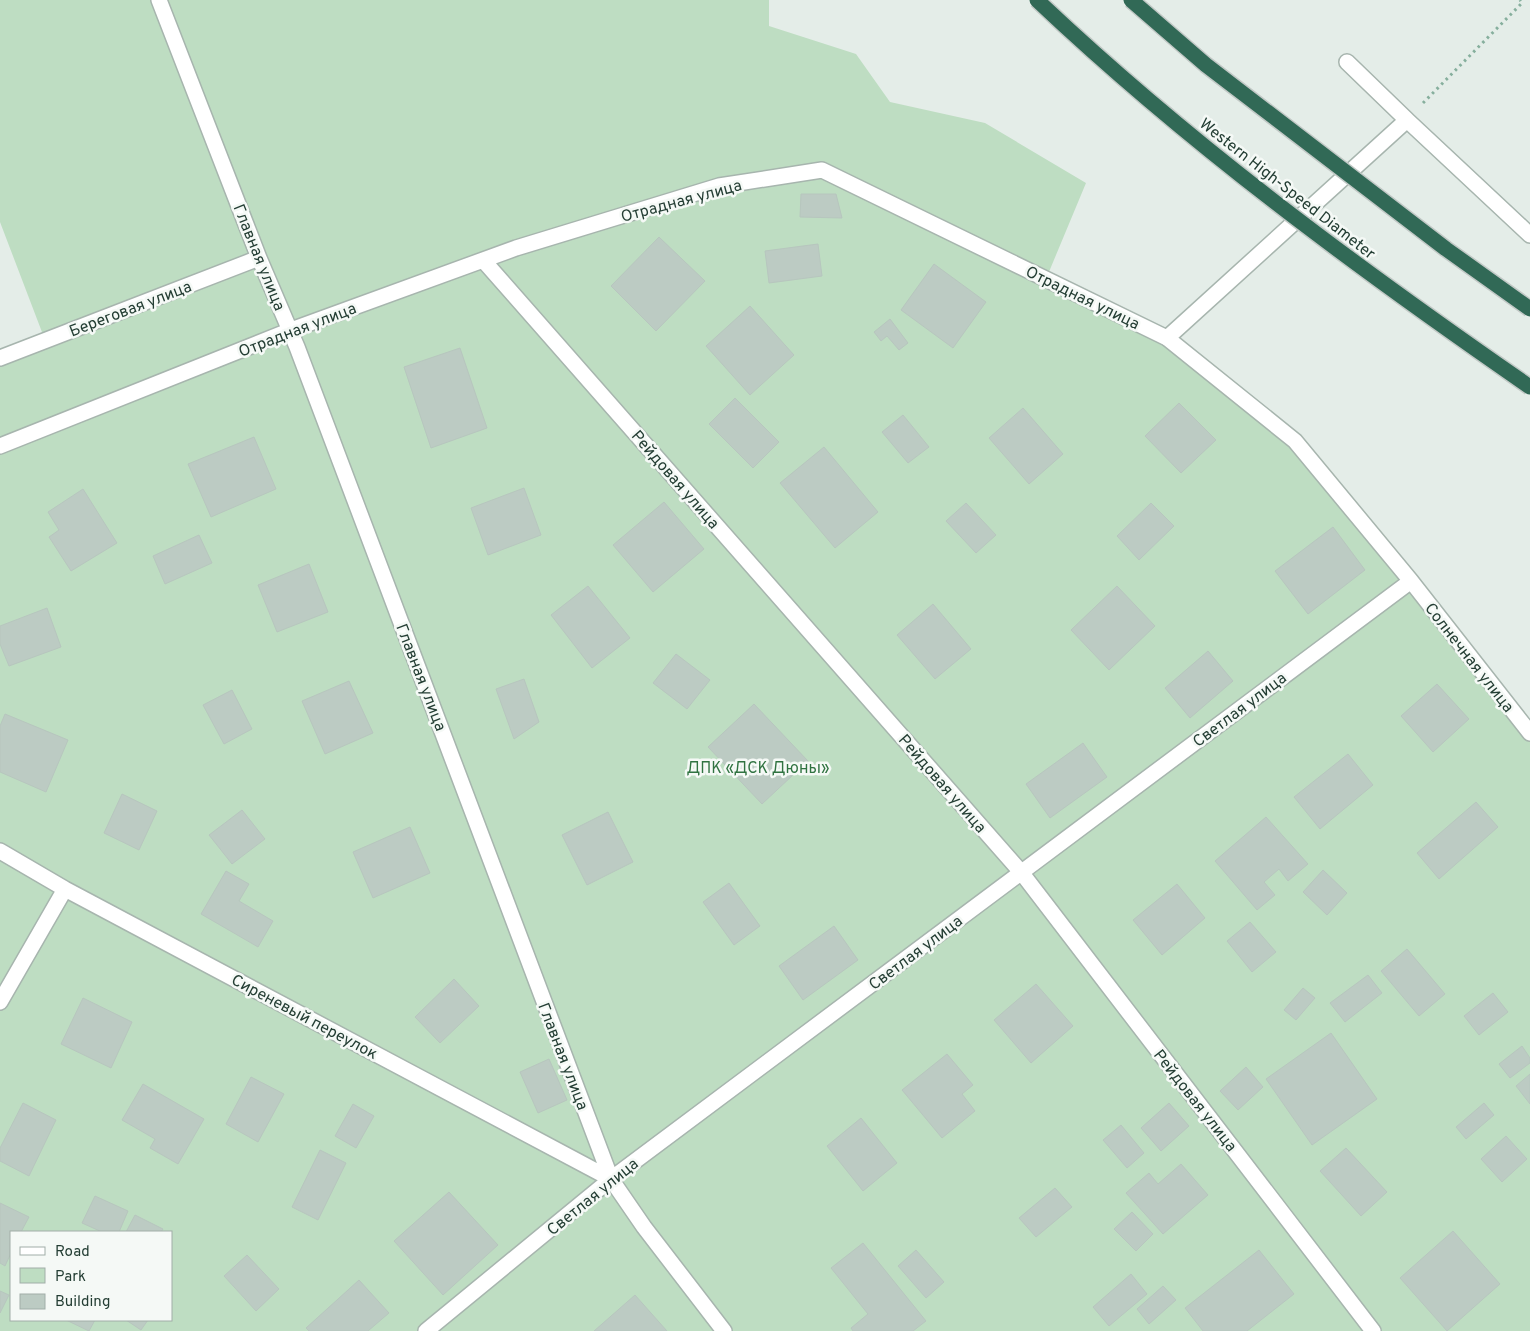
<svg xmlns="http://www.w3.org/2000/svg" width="1530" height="1331" viewBox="0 0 1530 1331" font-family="Overpass,sans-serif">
  <rect width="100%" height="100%" fill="#e4ede8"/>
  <path fill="#beddc2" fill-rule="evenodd" d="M 0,0 L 769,0 L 769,26 L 856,54 L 890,102 L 985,123 L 1086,183 L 1046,279 L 1158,334 L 1295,441 L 1530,732 L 1530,1331 L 0,1331 L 0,357 L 45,340 L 0,222 ZM 11,1232 L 171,1232 L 171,1320 L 11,1320 Z"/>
  <path fill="#bccbc3" stroke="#b7c6be" d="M 801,194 L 836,194 L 842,218 L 800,217 Z
    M 659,237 L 705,281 L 656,331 L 611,286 Z
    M 818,244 L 822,276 L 769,283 L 765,251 Z
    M 934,264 L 986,302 L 953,348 L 901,310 Z
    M 750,306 L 794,355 L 750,395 L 706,346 Z
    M 890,319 L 908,343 L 899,350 L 887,336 L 881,341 L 874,332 Z
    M 460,348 L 487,428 L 431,448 L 404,367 Z
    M 735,398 L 779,442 L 753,468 L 709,424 Z
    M 1179,403 L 1216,440 L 1181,473 L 1145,436 Z
    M 1023,408 L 1063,454 L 1029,484 L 989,438 Z
    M 903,415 L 929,447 L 908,463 L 882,432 Z
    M 254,437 L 276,489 L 211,517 L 188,464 Z
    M 824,447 L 878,512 L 835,548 L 780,483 Z
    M 524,488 L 541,535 L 488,555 L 471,508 Z
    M 83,489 L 117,543 L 71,571 L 49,537 L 59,530 L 48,512 Z
    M 664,502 L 704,549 L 653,592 L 613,545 Z
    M 966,503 L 996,535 L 976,553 L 946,521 Z
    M 1151,503 L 1174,526 L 1139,560 L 1117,536 Z
    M 1333,527 L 1365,570 L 1308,614 L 1275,571 Z
    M 199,535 L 212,563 L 165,584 L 153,556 Z
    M 309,564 L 328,612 L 277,632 L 258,585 Z
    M 588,586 L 630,638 L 592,668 L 551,615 Z
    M 1117,586 L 1155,626 L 1109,670 L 1071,630 Z
    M 933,604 L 971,649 L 935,679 L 897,635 Z
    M 47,608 L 61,647 L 9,666 L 0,644 L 0,626 Z
    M 1208,651 L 1233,681 L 1190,718 L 1165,688 Z
    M 676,654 L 710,680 L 687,709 L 653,683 Z
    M 524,679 L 539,722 L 514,739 L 496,689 Z
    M 349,681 L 373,733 L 325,754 L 302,701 Z
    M 1437,684 L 1469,719 L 1433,752 L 1401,716 Z
    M 232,690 L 252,729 L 224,744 L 203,705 Z
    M 754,704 L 808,761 L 762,804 L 708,747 Z
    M 5,714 L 68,740 L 46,792 L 0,772 L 0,726 Z
    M 1083,743 L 1107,777 L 1050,818 L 1026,784 Z
    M 1348,754 L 1373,785 L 1320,829 L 1294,797 Z
    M 122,794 L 157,811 L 139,850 L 104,833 Z
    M 1476,802 L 1498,827 L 1439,879 L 1417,853 Z
    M 242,810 L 265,839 L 232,864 L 209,835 Z
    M 608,812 L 633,862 L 587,885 L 562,835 Z
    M 1266,817 L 1308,864 L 1288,881 L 1279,869 L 1264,882 L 1275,895 L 1257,910 L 1215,861 Z
    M 410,827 L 430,873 L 373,898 L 353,852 Z
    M 1323,870 L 1347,893 L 1327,915 L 1303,892 Z
    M 226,871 L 249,884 L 239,901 L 273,921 L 258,947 L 201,914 Z
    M 729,883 L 760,926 L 734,945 L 703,902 Z
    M 1177,884 L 1205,918 L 1162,955 L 1133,920 Z
    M 1250,922 L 1276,952 L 1252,972 L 1227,941 Z
    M 834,926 L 858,960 L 803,1000 L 779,966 Z
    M 1407,949 L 1445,994 L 1419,1016 L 1381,971 Z
    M 1368,975 L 1382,993 L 1345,1022 L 1330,1003 Z
    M 454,979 L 479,1006 L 440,1043 L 415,1017 Z
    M 1036,984 L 1073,1026 L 1031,1063 L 994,1020 Z
    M 1303,988 L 1315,998 L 1296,1020 L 1284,1010 Z
    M 1493,993 L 1508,1012 L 1479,1035 L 1464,1016 Z
    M 83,998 L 132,1022 L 111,1068 L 61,1044 Z
    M 1331,1033 L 1377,1099 L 1312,1145 L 1266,1079 Z
    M 1522,1046 L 1530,1058 L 1530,1063 L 1510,1078 L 1499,1064 Z
    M 947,1054 L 973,1085 L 962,1094 L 975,1111 L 942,1138 L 902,1090 Z
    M 549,1059 L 567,1100 L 538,1113 L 520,1072 Z
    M 1246,1067 L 1263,1087 L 1238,1110 L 1220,1091 Z
    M 1530,1074 L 1530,1104 L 1516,1086 Z
    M 251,1077 L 284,1094 L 258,1142 L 226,1124 Z
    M 143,1084 L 204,1119 L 178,1164 L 150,1148 L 155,1139 L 122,1120 Z
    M 23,1103 L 56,1120 L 29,1176 L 0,1161 L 0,1148 Z
    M 1169,1103 L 1189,1126 L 1161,1151 L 1141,1128 Z
    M 1484,1103 L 1494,1115 L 1466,1139 L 1456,1127 Z
    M 353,1104 L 374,1116 L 356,1148 L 335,1136 Z
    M 861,1118 L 897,1163 L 863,1191 L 827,1146 Z
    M 1121,1125 L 1144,1153 L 1127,1168 L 1103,1140 Z
    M 1506,1136 L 1527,1159 L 1502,1182 L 1481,1159 Z
    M 1346,1148 L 1387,1192 L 1361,1216 L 1320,1171 Z
    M 320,1150 L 346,1163 L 318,1220 L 292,1207 Z
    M 1181,1164 L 1208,1195 L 1163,1234 L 1126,1193 L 1149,1173 L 1158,1184 Z
    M 1055,1188 L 1072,1207 L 1036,1237 L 1019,1218 Z
    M 449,1192 L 498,1245 L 443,1295 L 394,1241 Z
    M 95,1196 L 128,1211 L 119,1232 L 102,1232 L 82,1223 Z
    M 0,1203 L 29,1217 L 21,1232 L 11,1232 L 11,1253 L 5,1266 L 0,1263 Z
    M 1132,1212 L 1153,1234 L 1136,1251 L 1114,1229 Z
    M 135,1215 L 163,1229 L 161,1232 L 126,1232 Z
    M 1453,1231 L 1500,1284 L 1447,1331 L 1400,1278 Z
    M 863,1243 L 926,1321 L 913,1331 L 853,1331 L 851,1328 L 868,1314 L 831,1268 Z
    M 916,1250 L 944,1282 L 926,1298 L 898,1266 Z
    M 1259,1250 L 1294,1294 L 1247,1331 L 1203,1331 L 1185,1308 Z
    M 247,1255 L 279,1289 L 256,1311 L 224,1276 Z
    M 1131,1274 L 1147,1294 L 1109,1326 L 1093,1307 Z
    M 359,1280 L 389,1313 L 368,1331 L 309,1331 L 306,1328 Z
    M 1163,1286 L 1176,1300 L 1149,1324 L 1137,1309 Z
    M 0,1291 L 9,1295 L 0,1313 Z
    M 635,1295 L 667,1331 L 594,1331 Z
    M 66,1320 L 95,1320 L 89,1331 Z
    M 126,1320 L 148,1320 L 141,1330 Z"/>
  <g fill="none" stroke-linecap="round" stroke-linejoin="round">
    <g stroke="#a7b5ae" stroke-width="18">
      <path id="service" d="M 1347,62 L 1407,120
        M 1167,338 L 1407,120 L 1530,235"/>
    </g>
    <g stroke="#a7b5ae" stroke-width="18">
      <path id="minor" d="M 159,0 L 259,258 L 297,347 L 611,1179 L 644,1227 L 724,1331
        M 483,260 L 1021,872 L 1373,1331
        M 0,358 L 259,258
        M 0,446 L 291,330 L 516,248 L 719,186 L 822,170 L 1167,338 L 1295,441 L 1411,581 L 1530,733
        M 0,851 L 65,889 L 611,1179
        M 0,1002 L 65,889
        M 426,1331 L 611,1179 L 1411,581"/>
    </g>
    <path stroke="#86af9d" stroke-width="3" stroke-dasharray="2.5 4" stroke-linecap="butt" d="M 1423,103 L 1522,3 L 1520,0"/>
    <use href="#service" stroke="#fff" stroke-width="15"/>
    <use href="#minor" stroke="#fff" stroke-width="15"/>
    <g stroke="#c2c9c6" stroke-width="18" stroke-linecap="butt">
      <path id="motorway-bridge" d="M 1037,0 C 1189,144 1358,268 1530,387
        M 1131,0 L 1206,65 L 1446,249 L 1530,309"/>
    </g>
    <use href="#motorway-bridge" stroke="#316956" stroke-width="15"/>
  </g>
  <g text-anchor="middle" stroke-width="5" stroke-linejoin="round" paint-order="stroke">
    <g font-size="16" fill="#243e34" stroke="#f5f9f6">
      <text transform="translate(1288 188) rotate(38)" y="6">Western High-Speed Diameter</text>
      <text transform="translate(681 200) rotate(-15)" y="6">Отрадная улица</text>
      <text transform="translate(260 257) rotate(68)" y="6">Главная улица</text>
      <text transform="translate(1083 297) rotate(26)" y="6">Отрадная улица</text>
      <text transform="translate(130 308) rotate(-21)" y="6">Береговая улица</text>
      <text transform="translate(297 329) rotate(-21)" y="6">Отрадная улица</text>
      <text transform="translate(676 479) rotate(49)" y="6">Рейдовая улица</text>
      <text transform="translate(1470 657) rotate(52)" y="6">Солнечная улица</text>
      <text transform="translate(422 677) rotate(69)" y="6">Главная улица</text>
      <text transform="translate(1239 709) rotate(-37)" y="6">Светлая улица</text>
      <text transform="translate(943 783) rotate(49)" y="6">Рейдовая улица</text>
      <text transform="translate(915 952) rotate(-37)" y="6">Светлая улица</text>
      <text transform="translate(305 1016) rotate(28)" y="6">Сиреневый переулок</text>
      <text transform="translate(564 1056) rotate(69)" y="6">Главная улица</text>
      <text transform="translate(1196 1100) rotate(52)" y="6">Рейдовая улица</text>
      <text transform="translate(592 1196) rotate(-39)" y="6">Светлая улица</text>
    </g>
    <g font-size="16" fill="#307341" stroke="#f5f9f6">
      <text x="758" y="773">ДПК «ДСК Дюны»</text>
    </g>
  </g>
  <rect x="10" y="1231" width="162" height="90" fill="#f5f9f6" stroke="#a1aea8"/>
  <rect x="20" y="1247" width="25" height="8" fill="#ffffff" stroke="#a1aea8"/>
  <text x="55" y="1256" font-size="15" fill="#243e34">Road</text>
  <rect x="20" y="1268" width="25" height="15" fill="#beddc2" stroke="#a1aea8"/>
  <text x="55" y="1281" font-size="15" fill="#243e34">Park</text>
  <rect x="20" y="1294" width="25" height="15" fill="#bccbc3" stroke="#a1aea8"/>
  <text x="55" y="1306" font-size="15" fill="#243e34">Building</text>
</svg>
